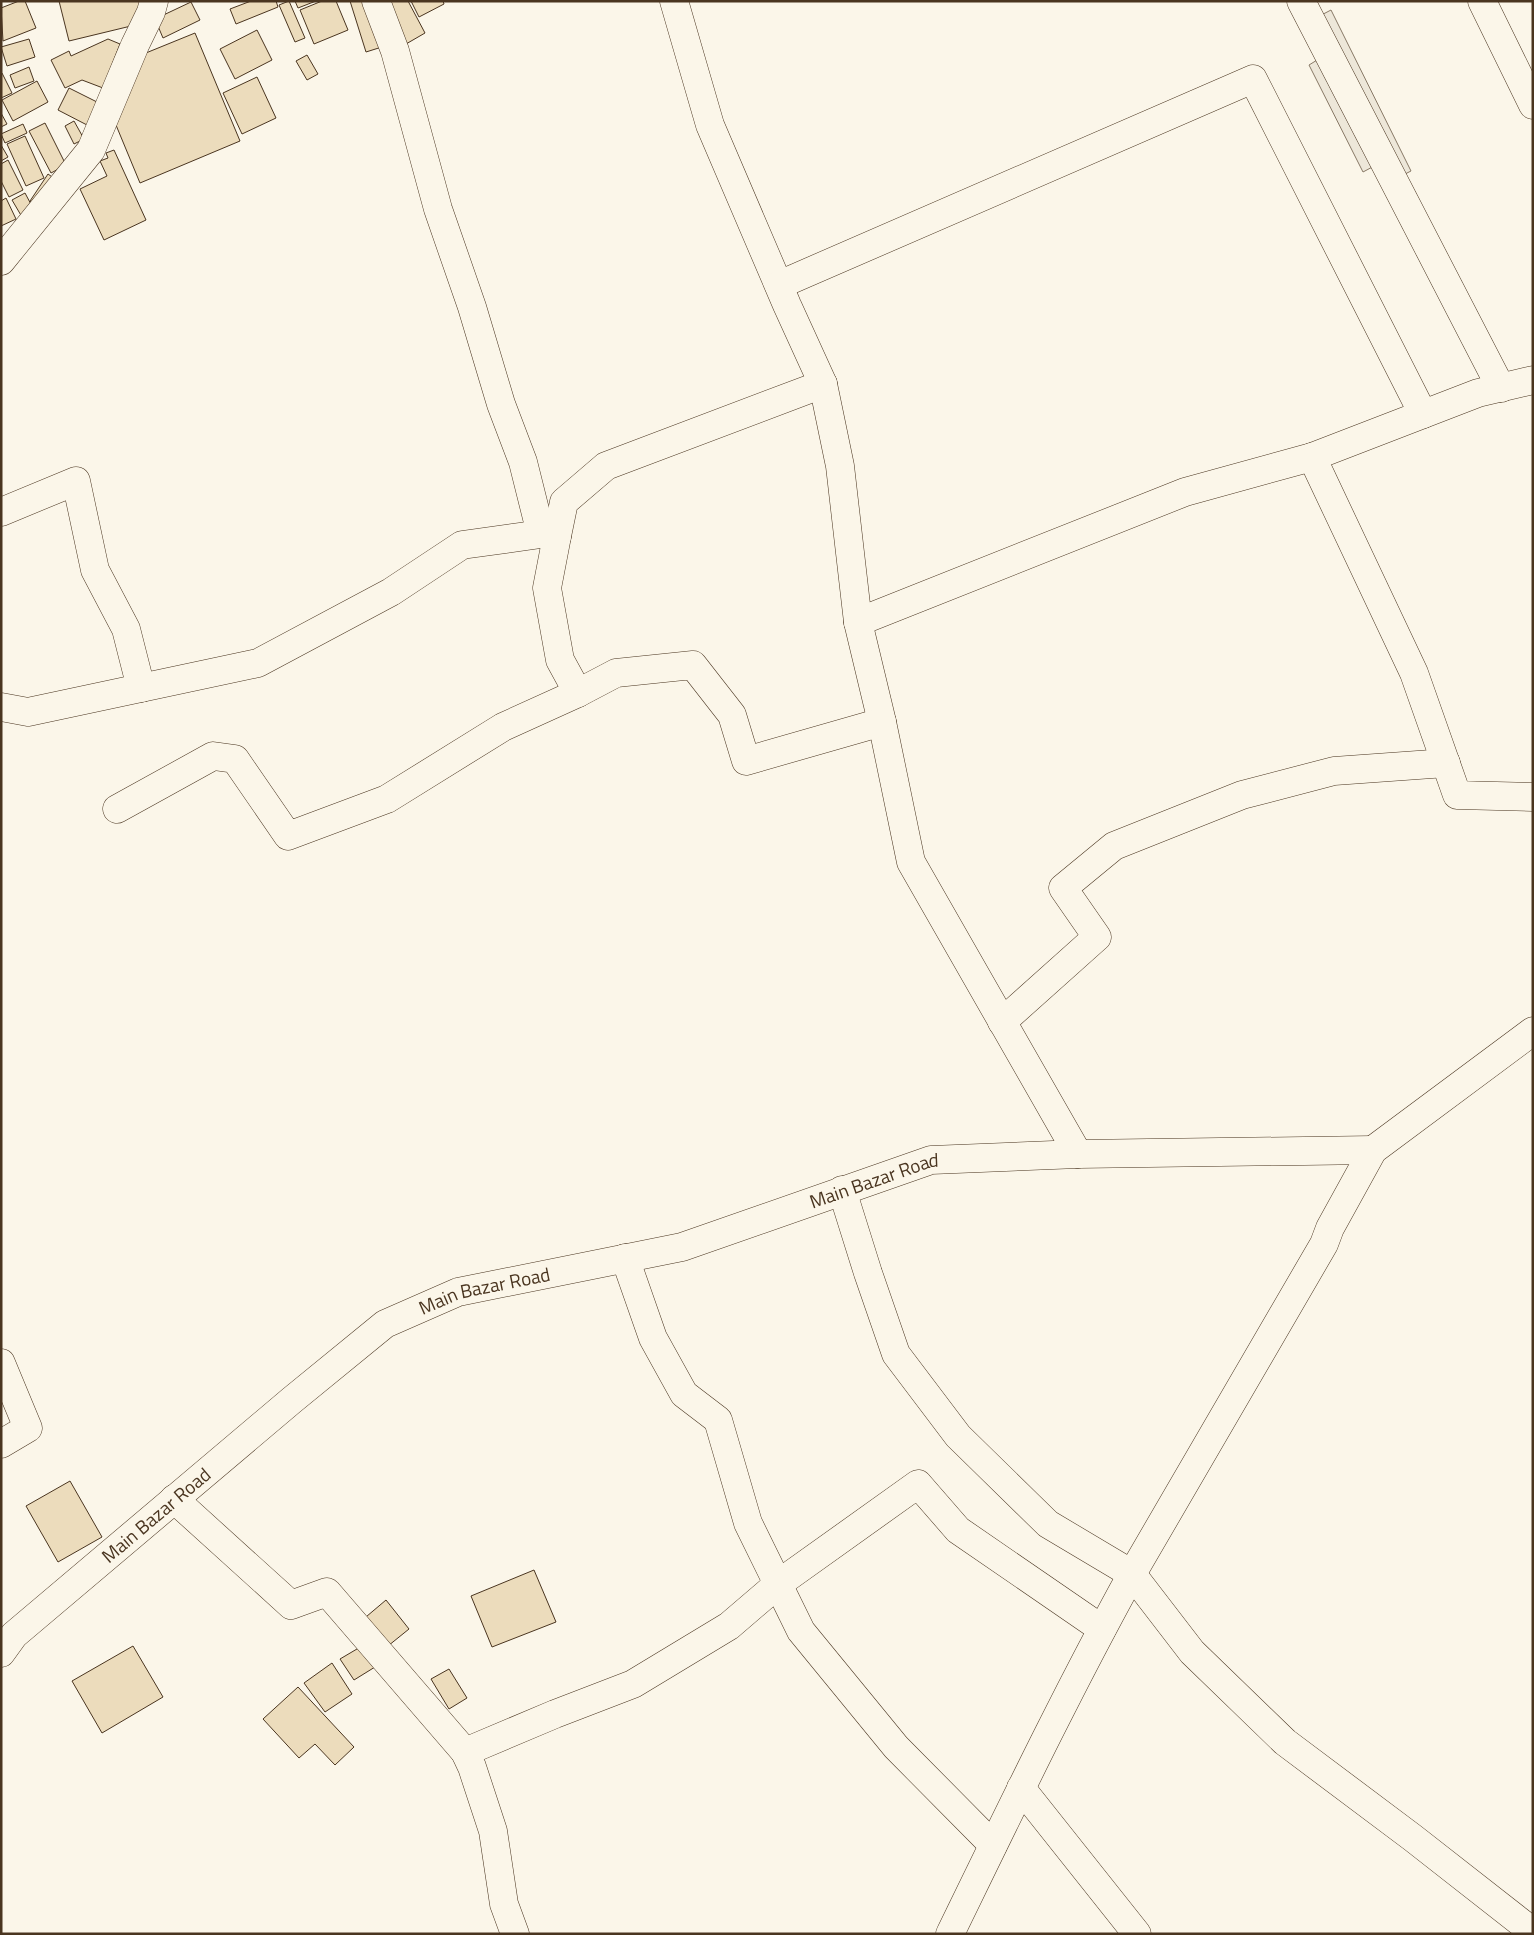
<svg xmlns="http://www.w3.org/2000/svg" width="1534" height="1935" viewBox="0 0 1534 1935" font-family="'Titillium Web',sans-serif">
  <rect width="100%" height="100%" fill="#fbf6e9"/>
  <path fill="#ede7d9" stroke="#887966" d="M 1331,10 L 1411,171 L 1387,183 L 1378,164 L 1363,172 L 1309,65 L 1322,57 L 1306,23 Z"/>
  <path fill="#ecdcbc" stroke="#4a3520" d="M 19,1 L 25,1 L 36,28 L 3,41 L 1,8 Z
    M 59,1 L 150,1 L 131,26 L 69,41 Z
    M 251,1 L 276,1 L 278,7 L 236,24 L 230,9 Z
    M 289,1 L 305,38 L 295,42 L 279,5 Z
    M 295,1 L 316,1 L 298,8 Z
    M 322,1 L 336,1 L 348,30 L 314,44 L 300,10 Z
    M 350,1 L 370,1 L 385,46 L 366,52 Z
    M 393,1 L 408,1 L 425,33 L 406,44 L 386,5 Z
    M 411,1 L 443,1 L 444,4 L 419,17 Z
    M 191,2 L 200,20 L 163,38 L 155,19 Z
    M 257,30 L 272,60 L 235,79 L 220,49 Z
    M 195,33 L 240,141 L 140,183 L 111,113 L 136,57 Z
    M 29,39 L 35,57 L 7,66 L 1,47 Z
    M 108,39 L 120,44 L 103,88 L 82,80 L 65,88 L 51,60 L 69,51 L 71,56 Z
    M 307,55 L 318,74 L 307,80 L 296,61 Z
    M 29,67 L 34,81 L 15,88 L 10,75 Z
    M 2,73 L 12,93 L 1,98 L 1,74 Z
    M 257,77 L 276,118 L 242,134 L 223,93 Z
    M 37,81 L 48,102 L 13,121 L 2,100 Z
    M 69,88 L 99,103 L 87,125 L 58,110 Z
    M 1,113 L 7,124 L 1,127 Z
    M 74,121 L 84,139 L 74,144 L 65,126 Z
    M 45,123 L 66,165 L 51,173 L 29,131 Z
    M 23,124 L 27,133 L 5,143 L 1,134 Z
    M 25,136 L 44,178 L 26,186 L 7,144 Z
    M 1,145 L 8,157 L 1,161 Z
    M 114,150 L 146,220 L 104,240 L 80,189 L 107,176 L 100,161 L 108,158 L 106,153 Z
    M 8,160 L 23,190 L 9,197 L 1,181 L 1,164 Z
    M 48,174 L 55,179 L 37,206 L 30,201 Z
    M 25,193 L 34,210 L 22,217 L 12,200 Z
    M 6,198 L 16,219 L 1,226 L 1,201 Z
    M 70,1481 L 102,1537 L 58,1562 L 26,1506 Z
    M 534,1570 L 556,1622 L 492,1647 L 471,1596 Z
    M 386,1600 L 409,1629 L 383,1650 L 360,1622 Z
    M 133,1646 L 163,1697 L 102,1733 L 72,1681 Z
    M 362,1646 L 375,1667 L 354,1680 L 340,1659 Z
    M 332,1663 L 352,1694 L 325,1712 L 304,1683 Z
    M 449,1669 L 467,1698 L 449,1709 L 431,1679 Z
    M 298,1687 L 354,1747 L 335,1765 L 315,1744 L 299,1758 L 263,1719 Z"/>
  <g fill="none" stroke-linecap="round" stroke-linejoin="round">
    <g stroke="#4a3520" stroke-width="29">
      <g id="minor">
        <path d="M 376,1 L 395,51 L 438,209 L 472,307 L 501,404 L 523,462 L 541,534"/>
        <path d="M 674,1 L 710,125 L 787,305 L 823,384 L 840,466 L 858,622 L 882,722 L 911,862 L 1078,1154"/>
        <path d="M 1301,1 L 1501,388"/>
        <path d="M 1482,1 L 1533,105"/>
        <path d="M 1,261 L 91,150 L 135,45 L 151,12 L 154,1"/>
        <path d="M 779,285 L 1253,79 L 1423,414"/>
        <path d="M 1312,457 L 1414,673 L 1457,795 L 1533,797"/>
        <path d="M 1,512 L 76,481 L 95,570 L 126,629 L 141,688"/>
        <path d="M 858,622 L 1185,492 L 1312,457 L 1478,393 L 1533,380"/>
        <path d="M 578,693 L 616,673 L 693,665 L 732,715 L 746,761 L 882,722"/>
        <path d="M 1,707 L 28,712 L 258,663 L 391,592 L 462,545 L 541,534 L 557,536 L 564,502 L 606,466 L 823,384"/>
        <path d="M 117,809 L 213,756 L 235,759 L 288,836 L 387,799 L 503,727 L 578,693 L 560,660 L 547,588 L 557,536"/>
        <path d="M 1002,1022 L 1097,937 L 1063,888 L 1114,846 L 1242,795 L 1334,771 L 1446,763"/>
        <path d="M 842,1190 L 868,1273 L 896,1354 L 958,1436 L 1048,1524 L 1132,1574 L 1192,1652 L 1285,1742 L 1413,1838 L 1533,1932"/>
        <path d="M 625,1258 L 653,1338 L 684,1394 L 718,1420 L 748,1523 L 801,1631 L 896,1747 L 993,1845"/>
        <path d="M 1,1363 L 28,1428 L 1,1444"/>
        <path d="M 174,1499 L 291,1605 L 327,1592 L 465,1752 L 472,1767 L 493,1831 L 504,1904 L 515,1934"/>
        <path id="s1" d="M 1,1653 L 14,1635 L 292,1400 L 385,1324 L 458,1292 L 682,1247 L 931,1160 L 1078,1154 L 1373,1150"/>
        <path d="M 465,1752 L 555,1714 L 633,1684 L 729,1626 L 778,1584 L 918,1484 L 958,1530 L 1102,1629"/>
        <path d="M 1021,1788 L 1137,1934"/>
      </g>
    </g>
    <g stroke="#4a3520" stroke-width="29">
      <path id="major" d="M 950,1934 C 1009,1813 1067,1692 1132,1574 L 1324,1244 L 1330,1228 L 1373,1150 L 1533,1031"/>
    </g>
    <use href="#minor" stroke="#fbf6e9" stroke-width="28"/>
    <use href="#major" stroke="#fbf6e9" stroke-width="28"/>
  </g>
  <g text-anchor="middle" stroke-width="4" stroke-linejoin="round" paint-order="stroke">
    <g font-size="19" fill="#4a3520" stroke="#fbf6e9">
      <text dy="7" stroke="none"><textPath href="#s1" startOffset="1018">Main Bazar Road</textPath></text>
      <text dy="7" stroke="none"><textPath href="#s1" startOffset="612">Main Bazar Road</textPath></text>
      <text dy="7" stroke="none"><textPath href="#s1" startOffset="208">Main Bazar Road</textPath></text>
    </g>
  </g>
  <rect width="1534" height="1935" fill="none" stroke="#4a3520" stroke-width="5"/>
</svg>
